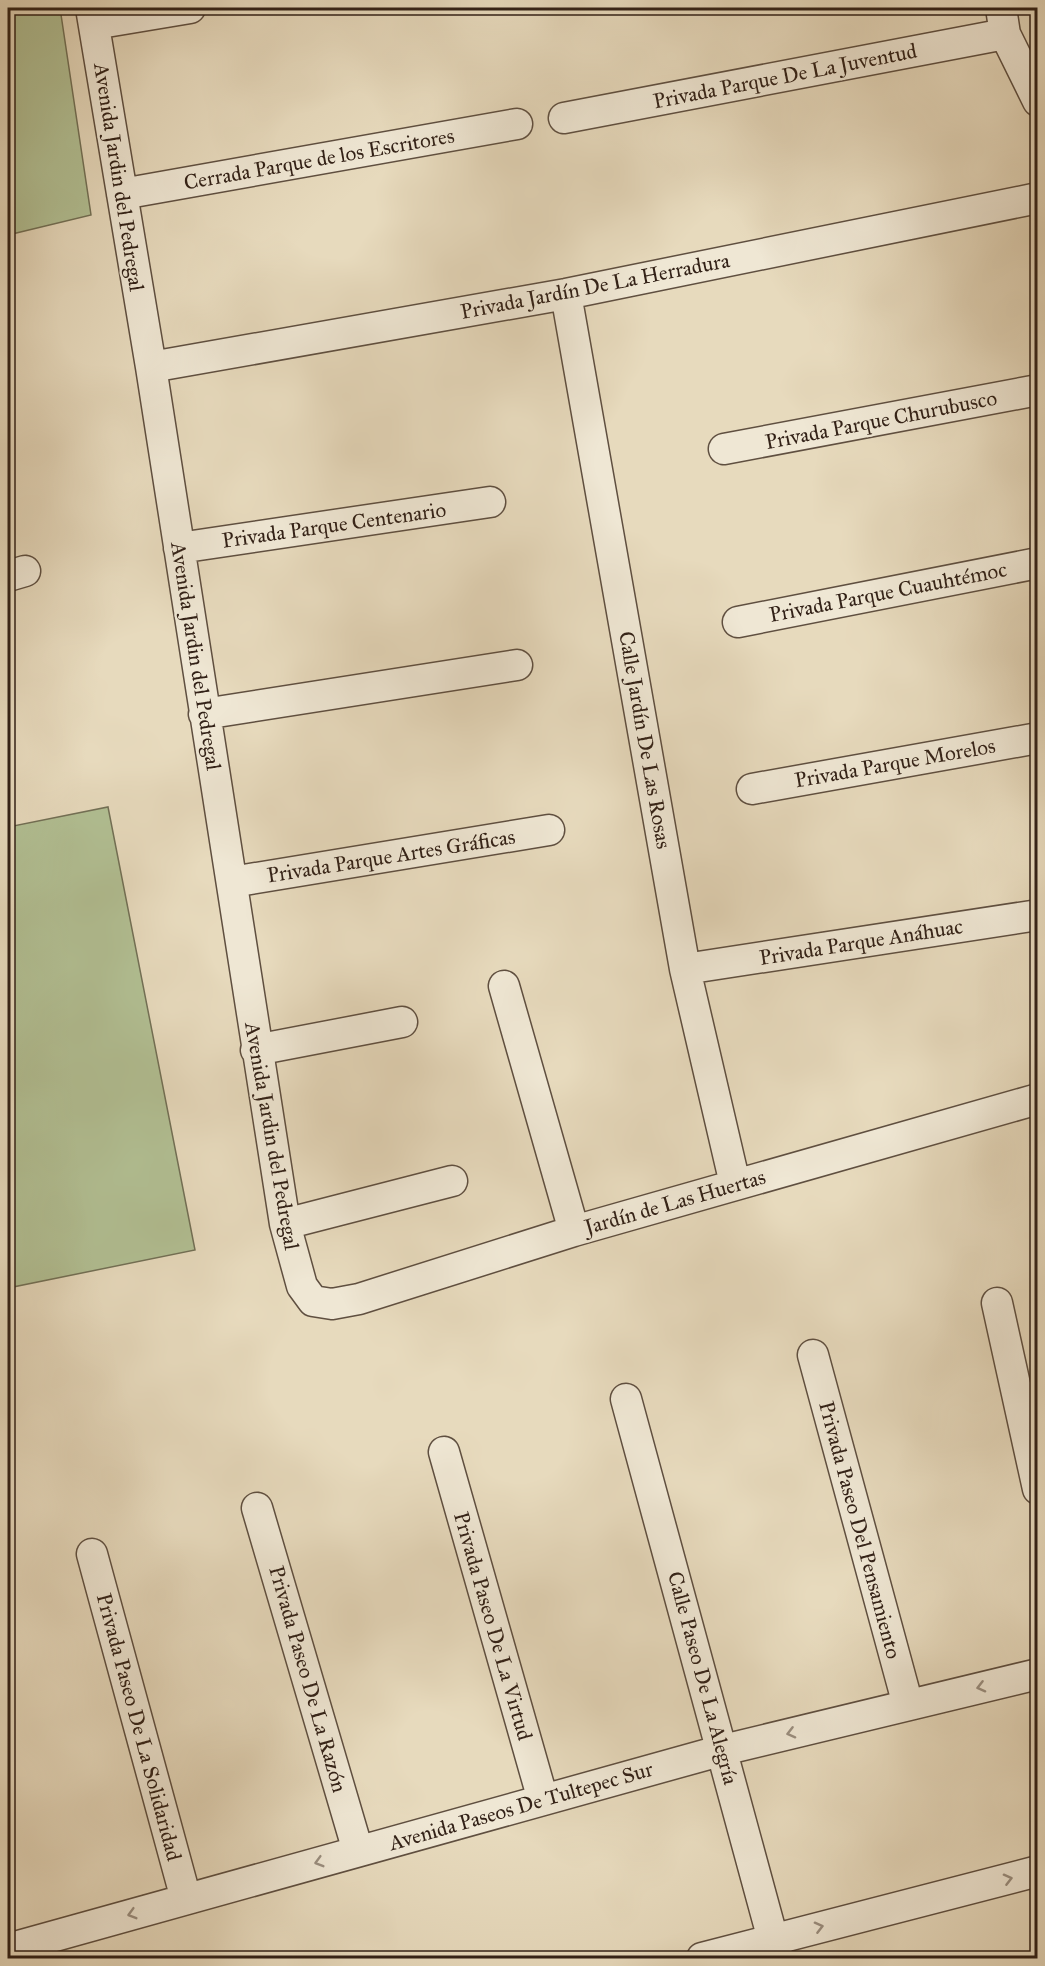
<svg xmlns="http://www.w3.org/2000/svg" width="1045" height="1966" viewBox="0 0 1045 1966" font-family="'IM FELL Great Primer',serif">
  <rect width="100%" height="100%" fill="#e7dabd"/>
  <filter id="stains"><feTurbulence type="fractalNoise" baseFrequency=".00333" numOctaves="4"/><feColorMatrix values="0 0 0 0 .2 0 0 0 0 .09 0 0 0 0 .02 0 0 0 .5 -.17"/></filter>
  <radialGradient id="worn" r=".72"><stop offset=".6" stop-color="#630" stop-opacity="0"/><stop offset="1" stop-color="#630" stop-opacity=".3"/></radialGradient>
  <path fill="#b2c094" stroke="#727056" stroke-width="1.5" d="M 8,8 L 60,8 L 91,215 L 8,235 Z
    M 108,807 L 195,1250 L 8,1288 L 8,827 Z"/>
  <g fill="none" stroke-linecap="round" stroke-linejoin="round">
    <g stroke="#5f4f40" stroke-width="33">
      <path id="minor" d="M 91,8 L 151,367 L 285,1224 L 302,1286 L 313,1301 L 332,1304 L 359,1299 L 574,1231 L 1038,1099
        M 1001,8 L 1005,34 L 1038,101
        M 94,24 L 190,8
        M 564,118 L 1005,34
        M 122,194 L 517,124
        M 566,294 L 685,969 L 735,1184
        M 151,367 L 566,294 L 1038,198
        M 724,449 L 1038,390
        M 179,548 L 490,502
        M 8,576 L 25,571
        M 738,622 L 1038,563
        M 204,714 L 517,665
        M 752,789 L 1038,738
        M 232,882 L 549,830
        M 685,969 L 1038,915
        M 504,986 L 574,1231
        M 256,1050 L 402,1022
        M 285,1224 L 452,1181
        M 997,1303 L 1038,1489
        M 813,1355 L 908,1705
        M 626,1399 L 778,1958
        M 444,1452 L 543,1800
        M 257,1508 L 358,1851
        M 92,1554 L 186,1899
        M 8,1949 L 723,1750 L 1038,1674
        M 702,1958 L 1038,1871"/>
    </g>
    <use href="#minor" stroke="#efe7d4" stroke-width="30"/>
  </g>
  <defs><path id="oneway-chevron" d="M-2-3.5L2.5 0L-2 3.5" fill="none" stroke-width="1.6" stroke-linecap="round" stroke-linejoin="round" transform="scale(1.5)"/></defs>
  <g stroke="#9a8e7f">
    <use href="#oneway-chevron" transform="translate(981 1687) rotate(166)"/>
    <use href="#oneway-chevron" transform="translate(791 1733) rotate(166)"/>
    <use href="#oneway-chevron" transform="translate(319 1862) rotate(164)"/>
    <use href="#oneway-chevron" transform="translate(1008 1879) rotate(-14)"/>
    <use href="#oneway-chevron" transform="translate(132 1914) rotate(164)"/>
    <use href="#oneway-chevron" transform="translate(819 1927) rotate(-14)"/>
  </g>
  <g text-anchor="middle" stroke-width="4.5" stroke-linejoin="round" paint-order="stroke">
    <g font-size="21" fill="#322117" stroke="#efe7d4">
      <text transform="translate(785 76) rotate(-11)" y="7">Privada Parque De La Juventud</text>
      <text transform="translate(319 159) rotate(-10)" y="7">Cerrada Parque de los Escritores</text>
      <text transform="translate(119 177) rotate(81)" y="7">Avenida Jardin del Pedregal</text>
      <text transform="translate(595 286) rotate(-11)" y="7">Privada Jardín De La Herradura</text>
      <text transform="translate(881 420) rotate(-11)" y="7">Privada Parque Churubusco</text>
      <text transform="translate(334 525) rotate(-8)" y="7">Privada Parque Centenario</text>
      <text transform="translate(888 592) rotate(-11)" y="7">Privada Parque Cuauhtémoc</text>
      <text transform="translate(196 656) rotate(81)" y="7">Avenida Jardin del Pedregal</text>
      <text transform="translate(645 740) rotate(80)" y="7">Calle Jardín De Las Rosas</text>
      <text transform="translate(895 763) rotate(-10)" y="7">Privada Parque Morelos</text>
      <text transform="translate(391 856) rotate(-9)" y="7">Privada Parque Artes Gráficas</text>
      <text transform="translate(861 942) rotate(-9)" y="7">Privada Parque Anáhuac</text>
      <text transform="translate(272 1136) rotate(80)" y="7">Avenida Jardin del Pedregal</text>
      <text transform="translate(675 1202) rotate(-16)" y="7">Jardín de Las Huertas</text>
      <text transform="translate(860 1530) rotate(75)" y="7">Privada Paseo Del Pensamiento</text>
      <text transform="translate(493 1626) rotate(74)" y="7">Privada Paseo De La Virtud</text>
      <text transform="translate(703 1678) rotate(75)" y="7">Calle Paseo De La Alegría</text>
      <text transform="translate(308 1679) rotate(74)" y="7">Privada Paseo De La Razón</text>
      <text transform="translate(139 1727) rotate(75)" y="7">Privada Paseo De La Solidaridad</text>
      <text transform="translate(521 1806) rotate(-16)" y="7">Avenida Paseos De Tultepec Sur</text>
    </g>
  </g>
  <rect width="1045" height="1966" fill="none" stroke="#e7dabd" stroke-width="30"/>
  <rect x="9" y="9" width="1027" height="1948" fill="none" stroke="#322117" stroke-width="3"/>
  <rect x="15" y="15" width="1015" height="1936" fill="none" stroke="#322117" stroke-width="1.5"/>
  <rect width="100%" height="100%" filter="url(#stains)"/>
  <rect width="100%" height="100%" fill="url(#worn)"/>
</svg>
